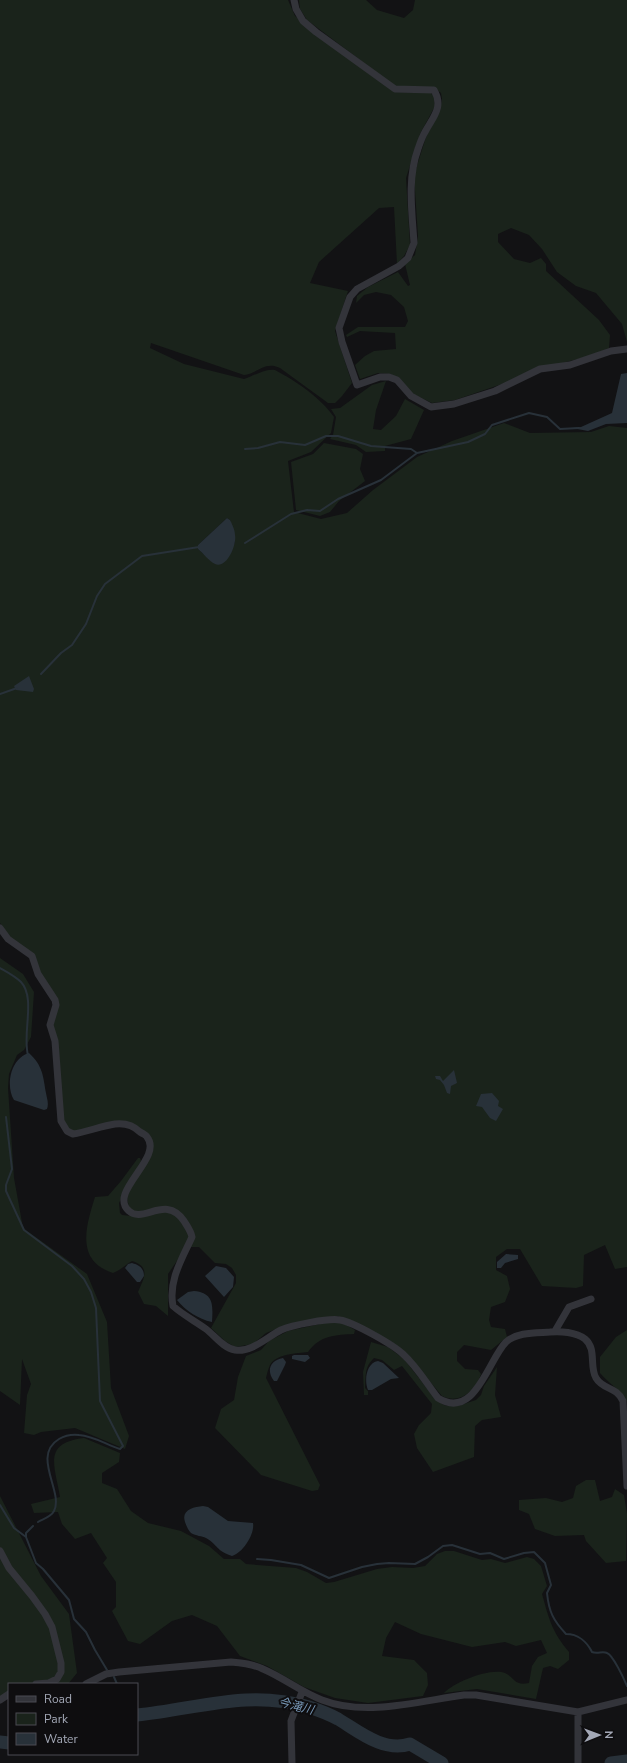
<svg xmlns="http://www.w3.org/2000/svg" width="627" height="1763" viewBox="0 0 627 1763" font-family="'Nunito Sans','Noto Sans JP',sans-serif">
  <rect width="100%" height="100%" fill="#121214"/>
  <path fill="#1a231b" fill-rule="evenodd" d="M 0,0 L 288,0 L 295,16 L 369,74 L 397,92 L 431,93 L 434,97 L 435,106 L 420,134 L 406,178 L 410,245 L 404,256 L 397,264 L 394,207 L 379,208 L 319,262 L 310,283 L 348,291 L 335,331 L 352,383 L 342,396 L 335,403 L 328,403 L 280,368 C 264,361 259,373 244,375 L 151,343 L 150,348 L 184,364 L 244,379 C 254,376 265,368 275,370 C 296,381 321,398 334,417 L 331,433 L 311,452 L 288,461 L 294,512 L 321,519 L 347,513 L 373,490 L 417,457 L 452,441 L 504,423 L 530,433 L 591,432 L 609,426 L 627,428 L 627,1267 L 615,1269 L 605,1245 L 584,1255 L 583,1286 L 576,1288 L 542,1286 L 520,1249 L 507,1249 L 496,1257 L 496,1270 L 507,1276 L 510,1289 L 505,1302 L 491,1307 L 489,1320 L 491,1327 L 505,1329 L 507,1337 L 491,1350 L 464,1345 L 457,1352 L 457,1361 L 465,1369 L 478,1370 L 481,1374 C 476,1390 460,1405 442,1396 L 405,1352 L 392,1342 L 338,1316 L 284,1326 L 266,1333 L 253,1344 L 235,1347 L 225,1341 L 211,1328 L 236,1283 L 236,1275 L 232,1268 L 226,1264 L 215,1263 L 199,1247 L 191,1247 L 185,1249 L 168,1274 L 168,1316 L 156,1306 L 144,1304 L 138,1292 C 144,1278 151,1267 132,1261 C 125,1265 121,1270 113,1273 C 75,1261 86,1226 95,1197 L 108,1196 L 121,1181 L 138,1158 L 140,1158 L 141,1161 L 119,1203 L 120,1213 L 122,1215 L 131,1216 L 132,1213 L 129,1208 L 127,1197 L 151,1142 L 132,1123 L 73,1133 L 67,1129 L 63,1119 L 52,1025 L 58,1006 L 42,979 L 35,959 L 10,937 L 0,923 ZM 227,518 L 230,520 C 239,545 236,545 219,564 L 215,564 L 198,549 L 198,545 Z
    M 299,0 L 366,0 L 377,10 L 404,18 L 413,10 L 415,0 L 627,0 L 627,342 L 622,324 L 596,293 L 576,286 L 557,272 L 542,249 L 529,235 L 511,228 L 498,234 L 498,242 L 514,259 L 530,263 L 541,258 L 546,264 L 546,271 L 599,320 L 610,335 L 609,348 L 594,355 L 566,362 L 455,400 L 432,403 L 413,394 L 391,374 L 378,373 L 360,379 L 355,365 L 365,356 L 374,351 L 396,349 L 395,333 L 360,331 L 347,337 L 346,335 L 358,327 L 405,327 L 408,321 L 404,307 L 391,295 L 376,292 L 364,295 L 356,303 L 357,296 L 368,287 L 398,272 L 408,286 L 410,285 L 405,264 L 415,255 L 418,236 L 414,175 L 427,134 L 440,111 L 442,99 L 441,93 L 435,88 L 396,87 L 307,20 L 300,9 Z
    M 386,381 L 376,410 L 373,429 L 381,430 L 396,416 L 405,399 L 424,410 L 411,439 L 385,446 L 385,451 L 366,452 L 356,445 L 330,439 L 333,435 L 336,417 L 331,409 L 340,408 L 372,385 Z
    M 324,443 L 356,449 L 363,454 L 360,469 L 365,481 L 339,501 L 330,512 L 320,516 L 296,510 L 291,462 L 313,454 Z
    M 0,958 L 23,974 L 34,992 L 31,1037 L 24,1050 L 17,1055 L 9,1074 L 8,1088 L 14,1178 L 23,1228 L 87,1274 L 107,1322 L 111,1388 L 129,1436 L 125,1449 L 75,1428 L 41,1432 L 34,1435 L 24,1433 L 27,1395 L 31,1384 L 22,1359 L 20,1405 L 0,1391 Z
    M 329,1322 L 341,1322 L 355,1330 L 354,1334 C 336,1335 320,1335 308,1352 C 297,1353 276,1354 270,1365 C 268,1369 267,1374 266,1378 L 320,1485 L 318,1490 L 312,1491 L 261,1475 L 215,1428 L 221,1409 L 234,1400 L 238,1377 L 246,1356 L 261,1350 L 269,1341 L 288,1331 Z
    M 627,1330 L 627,1402 C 620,1389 609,1384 600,1373 L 600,1357 L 616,1337 Z
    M 371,1342 L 388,1347 L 404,1359 L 436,1400 L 446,1406 L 458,1406 L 476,1400 L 481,1395 L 484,1386 L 497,1367 L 495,1395 L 501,1417 L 482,1420 L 475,1426 L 474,1457 L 433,1472 L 417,1448 L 414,1434 L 419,1425 L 431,1413 L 432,1404 L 402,1366 L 394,1370 L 382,1360 L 374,1358 C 364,1367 366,1376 365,1388 L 368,1391 L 368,1395 L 364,1395 L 363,1372 Z
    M 84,1438 L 120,1453 L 119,1462 L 102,1473 L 102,1483 L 117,1489 L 131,1511 L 148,1523 L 181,1531 L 209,1546 L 224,1559 L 240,1559 L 246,1564 L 296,1568 L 307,1572 L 326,1583 L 334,1582 L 377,1569 L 392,1567 L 413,1568 L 425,1566 L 437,1554 L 445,1551 L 454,1551 L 482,1560 L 491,1559 L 505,1563 L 527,1557 L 534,1559 L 541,1566 L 547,1586 L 542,1594 C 549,1619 552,1632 569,1652 L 569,1660 L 558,1669 L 550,1666 L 543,1668 L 536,1699 L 477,1689 L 444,1693 C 454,1682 491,1667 505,1673 C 515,1678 514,1686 529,1683 L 532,1666 L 538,1657 L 547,1653 L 541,1640 L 516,1646 L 505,1642 L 472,1647 L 421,1634 L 395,1622 L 386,1638 L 382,1656 L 414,1660 L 427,1673 L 428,1685 L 423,1696 L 368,1703 L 335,1698 L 304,1687 L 267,1666 L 240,1656 L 217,1626 L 192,1615 L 172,1621 L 140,1644 L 128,1641 L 112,1611 L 116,1607 L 116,1582 L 103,1563 L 107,1558 L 91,1533 L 75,1539 L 62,1524 L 58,1512 L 34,1513 L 31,1504 L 60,1497 C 55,1466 42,1443 84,1438 Z
    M 586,1480 L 595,1480 L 600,1501 L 612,1497 L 615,1489 L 624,1495 L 627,1514 L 626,1561 L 606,1563 L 586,1541 L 584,1535 L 555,1536 L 535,1529 L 529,1514 L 519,1510 L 519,1500 L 546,1498 L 562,1502 L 573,1498 L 576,1486 Z
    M 0,1496 L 41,1576 L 69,1614 L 77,1673 L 68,1684 L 9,1684 L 9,1696 L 0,1699 Z"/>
  <path fill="#283139" d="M 627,373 L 627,423 L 606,424 L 588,431 L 572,428 L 581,427 L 612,413 L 621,374 Z
    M 227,518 L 230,520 C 232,524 235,530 235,535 C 237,544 227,569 215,564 C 209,561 203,553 198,549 L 198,545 Z
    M 29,676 L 34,689 L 33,692 L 16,690 L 14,686 Z
    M 29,1053 C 43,1066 43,1076 46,1093 C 47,1099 49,1103 47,1109 L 44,1110 L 14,1100 C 5,1085 11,1058 29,1053 Z
    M 454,1070 L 457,1083 L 451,1086 L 450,1094 L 447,1093 L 444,1085 L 440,1080 L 436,1079 L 435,1076 L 440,1076 L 443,1081 Z
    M 492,1093 L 499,1101 L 498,1106 L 503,1109 L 496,1121 L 490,1118 L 482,1107 L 476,1106 L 481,1094 Z
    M 506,1254 L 518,1255 L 518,1259 L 505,1263 L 501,1268 L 497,1268 L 497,1262 Z
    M 132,1263 C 139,1265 144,1268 144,1276 L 140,1282 L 137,1282 L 125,1268 L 128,1264 Z
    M 216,1266 L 226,1268 L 234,1277 L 233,1287 L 224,1297 L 205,1276 Z
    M 194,1291 C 214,1293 213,1305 212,1322 C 198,1319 186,1311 177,1300 L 188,1292 Z
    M 294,1355 L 308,1355 L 310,1358 L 305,1362 L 292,1359 L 292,1356 Z
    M 283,1358 L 286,1362 L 285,1365 L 277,1381 L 274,1381 C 266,1371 270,1360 283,1358 Z
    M 378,1361 L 383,1363 L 399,1378 L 391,1379 L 372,1390 L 368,1390 C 364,1381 366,1363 378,1361 Z
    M 203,1506 L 208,1507 L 228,1521 L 253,1523 C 255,1534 243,1553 232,1556 C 216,1551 218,1545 206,1538 C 202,1536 196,1536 191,1533 C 188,1530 186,1525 185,1522 C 181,1510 193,1507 203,1506 Z"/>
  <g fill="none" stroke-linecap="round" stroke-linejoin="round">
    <path stroke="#283139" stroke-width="2" d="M 245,449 L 258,448 L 280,442 L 305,445 L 326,436 L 338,436 L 371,446 L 411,449 L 417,453 L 468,442 L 485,434 L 492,425 L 529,413 L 547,417 L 560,429 L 579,428
      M 245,543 L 291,514 L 307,510 L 320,511 L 338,499 L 381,480 L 417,453
      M 41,674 L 61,653 L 72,645 L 86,624 L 97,596 L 105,584 L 142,556 L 199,547
      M 0,694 L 17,688
      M 0,968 C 7,972 15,976 21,982 C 36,998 22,1034 28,1055
      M 6,1117 L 12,1169 L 6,1185 L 6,1191 L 24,1230 L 72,1266 L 84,1279 L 91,1292 L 96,1308 L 100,1401 L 123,1446 L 120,1449 C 107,1445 94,1436 79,1435 C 71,1434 66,1435 59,1439 C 31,1456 64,1492 54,1511 C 51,1517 43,1519 38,1522
      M 0,1505 L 14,1528 L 26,1537
      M 33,1526 L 26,1533 L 26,1537 L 36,1563 L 43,1569 L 69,1600 L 74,1619 L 86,1632 L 95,1650 L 107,1670
      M 257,1559 L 271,1560 L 301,1565 L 329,1578 L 362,1567 L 377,1564 L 389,1563 L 415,1564 L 428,1557 L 443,1546 L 452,1545 L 480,1554 L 490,1553 L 504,1559 L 524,1553 L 534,1552 L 545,1563 L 551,1585 L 547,1593 C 549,1612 553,1620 566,1634 C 578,1634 587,1642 592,1652 C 597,1654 603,1651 607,1653 C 613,1655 624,1679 627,1686
      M 114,1677 L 117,1684"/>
    <path stroke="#283139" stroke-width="13" d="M 137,1715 C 198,1709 247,1689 309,1707 C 318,1710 329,1714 338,1719 C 358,1731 384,1753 410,1744 L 442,1763
      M 0,1742 L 9,1743
      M 611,1763 L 627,1761"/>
    <path stroke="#33343a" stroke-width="7" d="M 294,0 L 296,9 L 303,21 L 316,32 L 395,89 L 434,90 C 444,107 433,117 425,132 C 422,137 420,143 418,149 C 407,179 412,211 414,243 L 408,258 L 399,266 L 357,289 L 350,297 L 339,328 L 342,342 L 357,385 L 380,377 L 389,377 L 397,380 L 411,396 L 431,407 L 454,404 L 495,391 L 540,369 L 570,365 L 611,351 L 627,349
      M 0,928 L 8,939 L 32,956 L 38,974 L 55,1000 L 56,1005 L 50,1025 L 55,1041 L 61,1121 L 67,1131 L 73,1134 C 87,1132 101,1126 115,1124 C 124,1123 133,1125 140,1132 C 142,1133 146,1135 147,1137 C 164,1158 107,1192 129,1211 C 143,1224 166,1194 184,1221 C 187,1226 191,1231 192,1237 C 182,1259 168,1281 173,1306 C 183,1315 195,1321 206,1329 C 214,1335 223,1348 235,1350 C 251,1353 267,1337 281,1330 C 292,1325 329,1318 340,1320 C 353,1322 394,1345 404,1355 C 417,1367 427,1384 438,1398 C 475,1421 488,1360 506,1342 C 517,1332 536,1333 550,1332 C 560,1331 576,1332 585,1339 C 597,1349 589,1366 596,1378 C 603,1390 616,1386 623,1401 L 627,1486
      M 555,1331 L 569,1307 L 591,1299
      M 0,1551 L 9,1568 L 32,1596 L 45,1614 L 52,1627 L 61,1663 L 61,1672 L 57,1679 L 49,1683 L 36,1684
      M 86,1684 L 106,1674 L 119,1672 L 231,1662 C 242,1663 253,1664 263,1669 C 284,1678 301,1692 322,1700 C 366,1717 420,1701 464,1695 L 476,1695 L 578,1712 L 627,1700
      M 0,1700 L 9,1694
      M 578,1712 L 578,1763
      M 292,1763 L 291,1721 L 302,1692"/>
  </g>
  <g text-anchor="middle" stroke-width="4" stroke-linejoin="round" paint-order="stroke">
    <g font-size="12" font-style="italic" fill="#7696b5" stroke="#0e0d0f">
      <text transform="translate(296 1706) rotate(14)" y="4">今滝川</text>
    </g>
  </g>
  <rect x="8" y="1683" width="130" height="72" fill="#0e0d0f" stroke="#4a4b52"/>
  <rect x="16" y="1696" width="20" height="6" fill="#33343a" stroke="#4a4b52"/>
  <text x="44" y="1703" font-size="12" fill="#a3a8b6">Road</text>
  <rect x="16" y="1713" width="20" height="12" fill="#1a231b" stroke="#4a4b52"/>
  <text x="44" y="1723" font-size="12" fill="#a3a8b6">Park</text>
  <rect x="16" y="1733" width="20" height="12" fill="#283139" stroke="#4a4b52"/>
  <text x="44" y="1743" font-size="12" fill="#a3a8b6">Water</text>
  <g transform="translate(599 1735) rotate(89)" stroke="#0e0d0f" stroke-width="3" paint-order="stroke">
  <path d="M0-3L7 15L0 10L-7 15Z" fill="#a3a8b6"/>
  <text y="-6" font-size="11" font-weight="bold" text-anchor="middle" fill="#a3a8b6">N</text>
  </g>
</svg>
